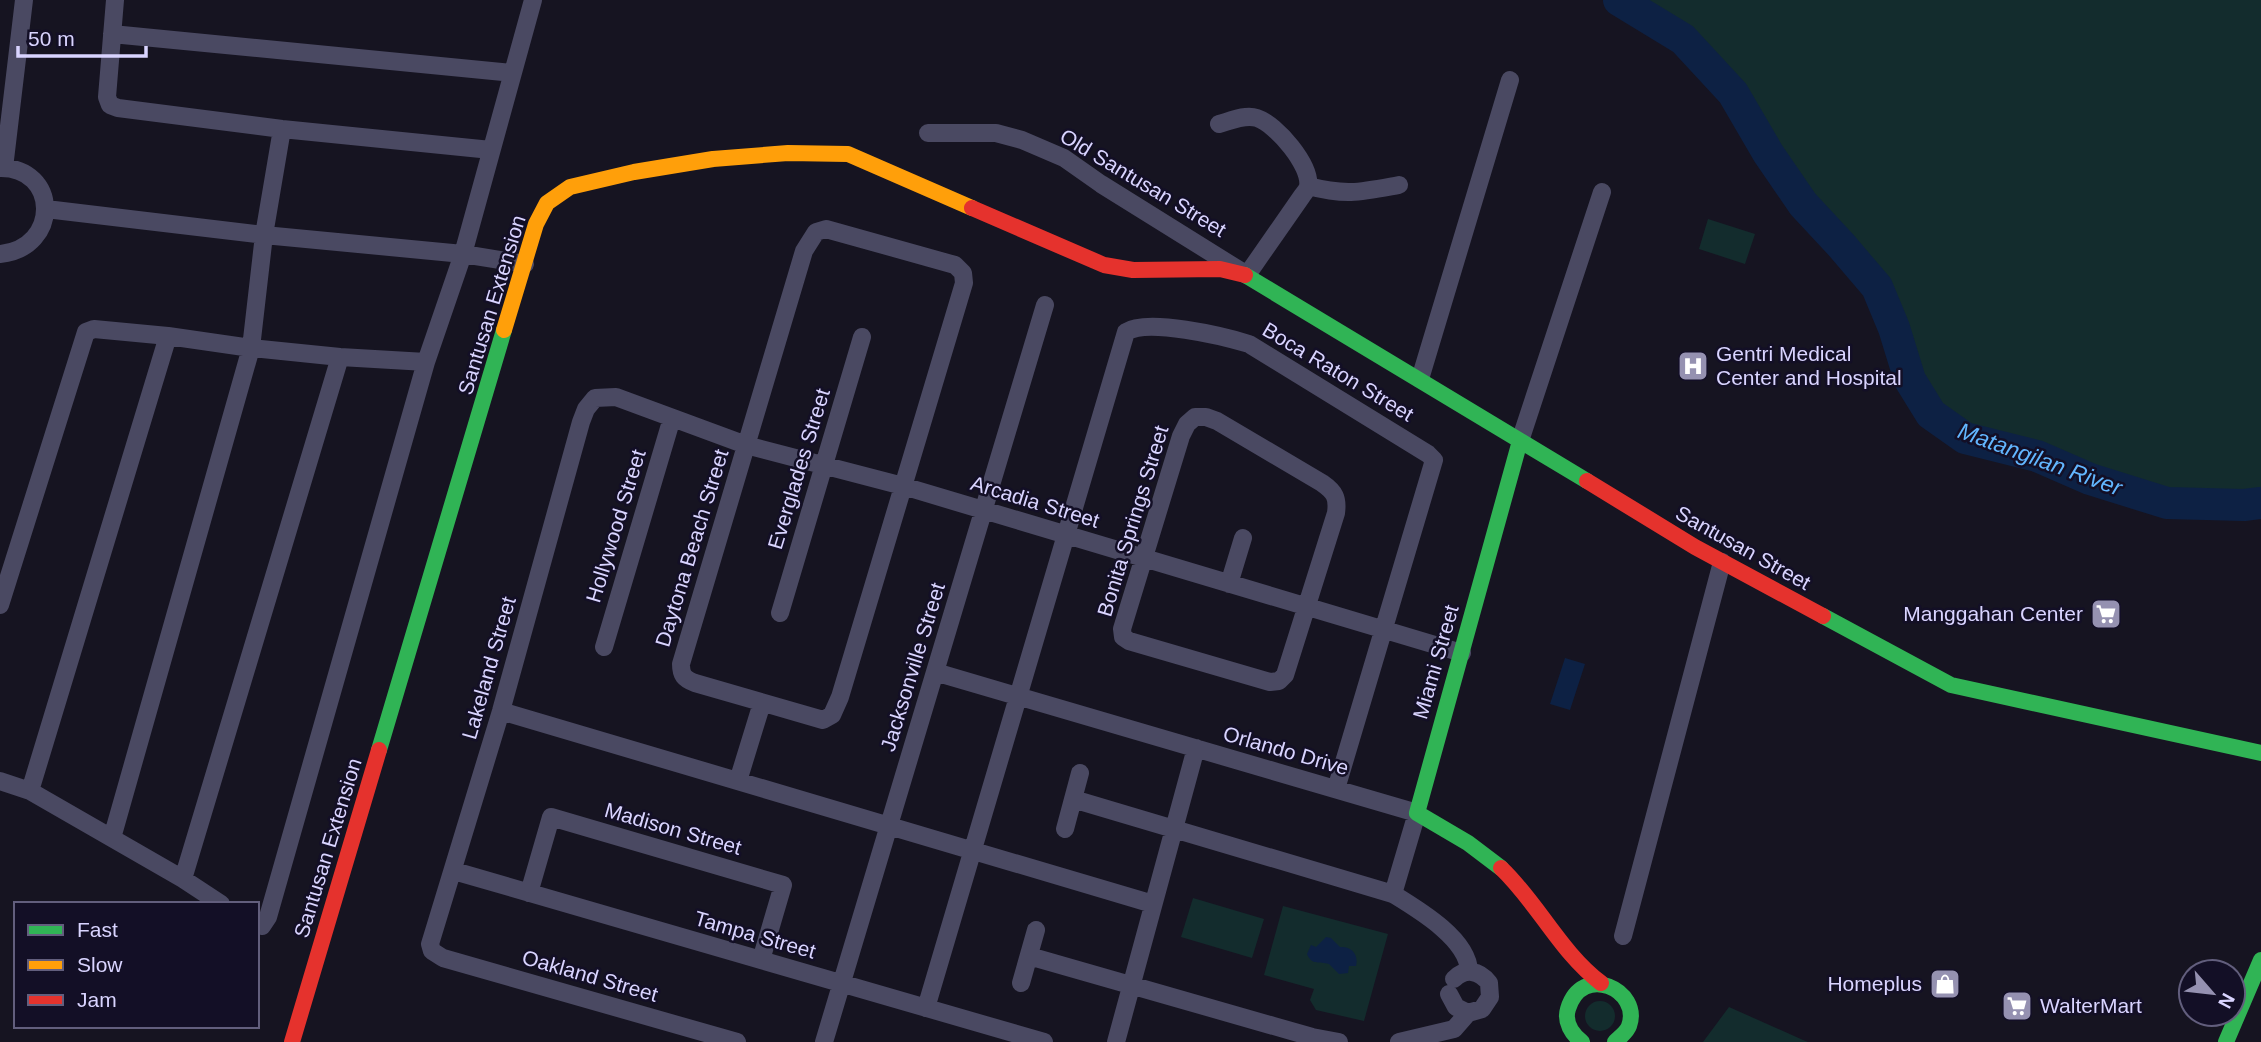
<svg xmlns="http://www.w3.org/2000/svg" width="2261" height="1042" viewBox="0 0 2261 1042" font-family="Helvetica,sans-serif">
  <rect width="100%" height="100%" fill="#161421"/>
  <path fill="#132c2d" d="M 1619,0 L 2261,0 L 2261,503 L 2167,503 L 2090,479 L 2037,456 L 1965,438 L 1931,414 L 1910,380 L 1894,328 L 1877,287 L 1803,204 L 1733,93 L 1683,39 Z
    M 1708,219 L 1755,234 L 1745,264 L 1699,249 Z
    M 1193,898 L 1264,919 L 1252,958 L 1181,937 Z
    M 1283,906 L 1388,934 L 1364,1021 L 1316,1010 L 1310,1000 L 1314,989 L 1264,975 Z
    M1585 1016a15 15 0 1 1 30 0a15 15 0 1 1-30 0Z
    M 1729,1007 L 1803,1040 L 1808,1042 L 1703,1042 Z"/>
  <path fill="#0d2144" d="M 1565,658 L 1585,664 L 1570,710 L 1550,704 Z
    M 1326,937 L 1331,938 L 1340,947 C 1351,946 1359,954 1356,966 L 1349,966 L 1348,973 L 1339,974 L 1329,964 C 1319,961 1312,966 1307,954 L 1311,945 L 1316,947 Z"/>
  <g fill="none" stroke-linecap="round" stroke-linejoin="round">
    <path stroke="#0d2144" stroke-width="32" d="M 1619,0 L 1683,39 L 1733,93 L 1768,153 L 1803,204 L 1842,246 L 1877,287 L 1894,328 L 1910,380 L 1931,414 L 1965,438 L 2037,456 L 2090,479 L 2167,503 L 2244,505 L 2261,503"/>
    <path stroke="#4a4962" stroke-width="18" d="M 115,0 L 107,97 L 110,105 L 118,108 L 282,129 L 491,150
      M 112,34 L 513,73
      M 928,133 L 996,133 L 1022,140 L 1064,158 L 1101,184 L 1247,275 L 1302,196 C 1304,193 1307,190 1308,187 C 1312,166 1276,124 1257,118 C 1245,114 1230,121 1219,124
      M 0,168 C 59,167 61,248 0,254
      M 4,168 L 24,0
      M 1308,186 C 1347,196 1361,192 1399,185
      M 46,209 L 264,235 L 463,254 L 525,264
      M 826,229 L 955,265 L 963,273 L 964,283 L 840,697 L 832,715 L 823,720 L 695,683 C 684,679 681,675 681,664 L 804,251 L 816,232 Z
      M 1420,379 L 1510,80
      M 1195,417 L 1206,417 L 1217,421 L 1322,483 C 1335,492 1338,498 1336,513 L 1285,675 L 1279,681 L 1270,682 L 1129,641 L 1123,637 L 1122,629 L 1181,436 L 1187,424 Z
      M 1520,441 L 1602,192
      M 1229,584 L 1243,538
      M 0,605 L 86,332 L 94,329 L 168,336 L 251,348 L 340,357 L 426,362
      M 780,613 L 862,337
      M 604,647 L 672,418
      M 935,672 L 1417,813 L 1393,894
      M 501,711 L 1153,904
      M 0,781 L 30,791 L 183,879 L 221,904
      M 738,781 L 762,703
      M 30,791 L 168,336
      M 1073,799 L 1393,894 C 1419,910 1468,939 1469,971
      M 1065,829 L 1080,773
      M 112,838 L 251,348 L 264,235 L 282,129
      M 454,871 L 1044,1042
      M 183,879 L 340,357
      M 529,893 L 551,817 L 783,885 L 761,960
      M 257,925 L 262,926 L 268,917 L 426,362 L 463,254 L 533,0
      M 1623,936 L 1722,562
      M 1029,956 L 1312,1037 L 1339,1042
      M 1021,983 L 1036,930
      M 1449,994 L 1456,1007 L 1468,1013 L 1482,1009 L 1490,997 L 1489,983 C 1479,970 1465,968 1454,979
      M 926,1008 L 1126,332 C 1147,318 1223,336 1249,344 L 1428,454 L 1434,460 L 1336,789
      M 737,1042 L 443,958 L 432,951 L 430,944 L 501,711 L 581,422 L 586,409 L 595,398 L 616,397 L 746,445 L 903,486 L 1462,653
      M 824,1042 L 1045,305
      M 1116,1042 L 1196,748
      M 1399,1042 L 1454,1029 L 1468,1013"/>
    <path stroke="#30b455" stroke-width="16" d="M 1245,275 L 1587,481
      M 1823,616 L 1951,685 L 2261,753
      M 379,750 L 504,330
      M 1501,868 L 1468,843 L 1417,813 L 1520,441
      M 1582,1042 C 1572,1034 1564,1022 1568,1009 C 1582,962 1642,990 1629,1026 C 1627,1032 1620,1037 1615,1042
      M 2226,1042 L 2261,960"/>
    <path stroke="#ff9f0a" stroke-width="16" d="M 504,330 L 536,224 L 547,203 L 570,187 L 634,172 L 713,159 L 788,153 L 848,154 L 972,208"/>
    <path stroke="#e5322d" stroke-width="16" d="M 972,208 L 1104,265 L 1133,270 L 1220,269 L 1245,275
      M 1587,481 L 1695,547 L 1823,616
      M 1501,868 C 1538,903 1560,952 1601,983
      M 292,1042 L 379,750"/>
  </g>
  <defs>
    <g id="hospital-square" transform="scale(1.575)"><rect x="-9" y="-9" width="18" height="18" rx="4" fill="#9591b1" stroke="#130f26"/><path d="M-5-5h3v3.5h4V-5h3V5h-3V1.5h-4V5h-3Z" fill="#fff"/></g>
    <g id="supermarket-square" transform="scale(1.575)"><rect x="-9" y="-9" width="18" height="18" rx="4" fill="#9591b1" stroke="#130f26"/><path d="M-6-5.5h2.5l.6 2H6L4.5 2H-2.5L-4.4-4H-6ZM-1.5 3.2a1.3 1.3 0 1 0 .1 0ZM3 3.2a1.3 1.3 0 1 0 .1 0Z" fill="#fff"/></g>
    <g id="shop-square" transform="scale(1.575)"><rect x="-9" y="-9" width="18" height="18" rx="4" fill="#9591b1" stroke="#130f26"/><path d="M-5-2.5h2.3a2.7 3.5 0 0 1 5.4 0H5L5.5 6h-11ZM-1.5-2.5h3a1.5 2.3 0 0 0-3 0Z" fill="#fff"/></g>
  </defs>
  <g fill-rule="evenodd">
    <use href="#hospital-square" x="1693" y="366"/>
    <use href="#supermarket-square" x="2106" y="614"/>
    <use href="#shop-square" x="1945" y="984"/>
    <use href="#supermarket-square" x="2017" y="1006"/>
  </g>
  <g text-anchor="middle" stroke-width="5" stroke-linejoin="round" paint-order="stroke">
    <g font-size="21" fill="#d9d4ff" stroke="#130f26">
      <text transform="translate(1143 183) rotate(31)" y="7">Old Santusan Street</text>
      <text transform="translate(492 305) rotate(-73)" y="7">Santusan Extension</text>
      <text transform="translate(1338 372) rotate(31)" y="7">Boca Raton Street</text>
      <text transform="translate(799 469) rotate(-73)" y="7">Everglades Street</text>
      <text transform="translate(1035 502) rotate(17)" y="7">Arcadia Street</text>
      <text transform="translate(1133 521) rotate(-73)" y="7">Bonita Springs Street</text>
      <text transform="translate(616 526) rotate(-73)" y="7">Hollywood Street</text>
      <text transform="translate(692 548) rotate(-73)" y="7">Daytona Beach Street</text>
      <text transform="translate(1743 548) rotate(29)" y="7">Santusan Street</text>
      <text transform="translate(1436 662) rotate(-74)" y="7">Miami Street</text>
      <text transform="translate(913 667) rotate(-73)" y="7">Jacksonville Street</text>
      <text transform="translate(489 668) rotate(-74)" y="7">Lakeland Street</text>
      <text transform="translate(1286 751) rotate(16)" y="7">Orlando Drive</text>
      <text transform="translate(673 829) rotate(16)" y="7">Madison Street</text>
      <text transform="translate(328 848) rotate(-73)" y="7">Santusan Extension</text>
      <text transform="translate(755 935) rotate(16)" y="7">Tampa Street</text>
      <text transform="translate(590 976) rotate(16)" y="7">Oakland Street</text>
    </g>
    <g font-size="21" fill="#d9d4ff" stroke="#130f26" text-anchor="start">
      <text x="1716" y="361">Gentri Medical<tspan x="1716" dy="24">Center and Hospital</tspan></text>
      <text x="2083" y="621" text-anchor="end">Manggahan Center</text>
      <text x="1922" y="991" text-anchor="end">Homeplus</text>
      <text x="2040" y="1013">WalterMart</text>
    </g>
    <g font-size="23" font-style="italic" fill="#62b6ff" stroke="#130f26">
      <text transform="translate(2040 459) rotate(20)" y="8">Matangilan River</text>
    </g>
  </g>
  <rect x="14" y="902" width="245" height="126" fill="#130f26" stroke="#625e7d" stroke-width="2"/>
  <rect x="28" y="925" width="35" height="10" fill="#30b455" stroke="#625e7d" stroke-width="2"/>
  <text x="77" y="937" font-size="21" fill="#d9d4ff">Fast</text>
  <rect x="28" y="960" width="35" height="10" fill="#ff9f0a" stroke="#625e7d" stroke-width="2"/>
  <text x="77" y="972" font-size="21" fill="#d9d4ff">Slow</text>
  <rect x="28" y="995" width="35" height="10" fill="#e5322d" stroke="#625e7d" stroke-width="2"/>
  <text x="77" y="1007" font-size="21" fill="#d9d4ff">Jam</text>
  <g transform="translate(2212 993) rotate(118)"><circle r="33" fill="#130f26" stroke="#625e7d" stroke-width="2"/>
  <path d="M0-5L12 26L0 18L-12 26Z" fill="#9591b1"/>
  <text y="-10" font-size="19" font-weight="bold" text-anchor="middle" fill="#d9d4ff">N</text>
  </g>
  <path d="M18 46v10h128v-10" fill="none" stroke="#d9d4ff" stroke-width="3.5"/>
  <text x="28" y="46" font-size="21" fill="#d9d4ff" stroke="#130f26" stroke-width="5" paint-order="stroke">50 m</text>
</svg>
